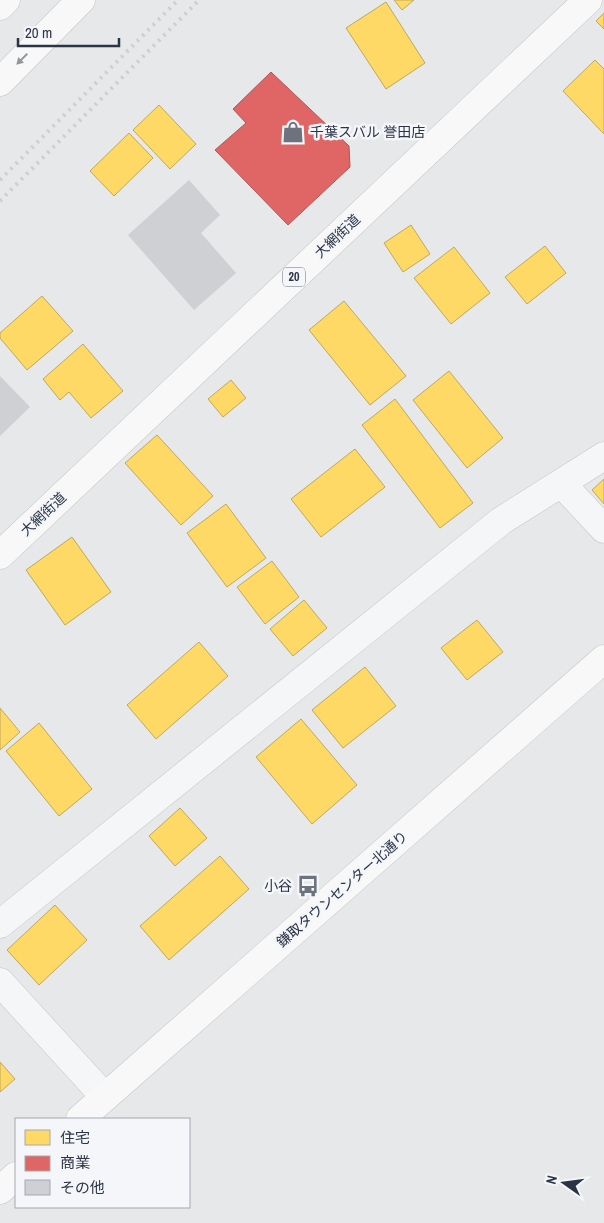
<svg xmlns="http://www.w3.org/2000/svg" width="604" height="1223" viewBox="0 0 604 1223" font-family="'Archivo Narrow','Noto Sans JP',sans-serif">
  <rect width="100%" height="100%" fill="#e6e8ea"/>
  <path fill="#ffd966" stroke="#bfa85c" d="M 394,0 L 414,0 L 402,10 Z
    M 386,2 L 425,63 L 386,89 L 346,28 Z
    M 604,13 L 604,29 L 596,21 Z
    M 595,60 L 604,69 L 604,134 L 563,91 Z
    M 159,105 L 196,144 L 170,169 L 133,130 Z
    M 129,133 L 153,158 L 114,196 L 90,171 Z
    M 411,225 L 430,254 L 403,272 L 384,243 Z
    M 545,246 L 566,273 L 527,304 L 505,277 Z
    M 454,247 L 490,293 L 451,324 L 414,278 Z
    M 42,296 L 73,331 L 27,370 L 0,338 L 0,333 Z
    M 344,301 L 406,376 L 370,405 L 309,330 Z
    M 83,344 L 123,391 L 91,418 L 69,392 L 60,400 L 43,379 Z
    M 449,371 L 503,438 L 467,468 L 413,400 Z
    M 231,380 L 246,398 L 223,417 L 208,399 Z
    M 395,399 L 473,503 L 440,528 L 362,425 Z
    M 157,435 L 213,496 L 181,525 L 125,463 Z
    M 355,449 L 385,487 L 321,537 L 291,499 Z
    M 604,479 L 604,504 L 592,490 Z
    M 226,504 L 266,558 L 227,587 L 187,533 Z
    M 72,537 L 111,592 L 65,625 L 26,570 Z
    M 272,561 L 299,597 L 265,624 L 237,587 Z
    M 304,600 L 327,628 L 293,656 L 270,629 Z
    M 477,620 L 503,652 L 467,680 L 441,648 Z
    M 199,642 L 228,676 L 156,739 L 127,705 Z
    M 365,667 L 396,706 L 343,748 L 312,710 Z
    M 0,708 L 20,732 L 0,750 Z
    M 301,719 L 357,785 L 312,824 L 256,757 Z
    M 39,723 L 92,789 L 59,816 L 6,751 Z
    M 180,808 L 207,838 L 175,866 L 149,836 Z
    M 220,856 L 249,889 L 169,960 L 140,926 Z
    M 55,905 L 87,940 L 39,985 L 7,950 Z
    M 0,1062 L 15,1079 L 0,1092 Z"/>
  <path fill="#e06666" stroke="#aa575c" d="M 271,72 L 349,146 L 350,167 L 288,225 L 215,150 L 246,123 L 233,109 Z"/>
  <path fill="#ced0d3" d="M 189,180 L 220,215 L 201,233 L 236,273 L 194,310 L 128,235 Z
    M 0,376 L 30,407 L 0,436 Z"/>
  <g fill="none" stroke-linecap="round" stroke-linejoin="round">
    <g stroke="#c4c6c8" stroke-width="29">
      <path id="street" d="M 562,484 L 604,529
        M 0,924 L 501,521 L 604,456
        M 0,982 L 105,1097"/>
    </g>
    <g stroke="#c4c6c8" stroke-width="29">
      <path id="secondary" d="M 80,1119 L 604,659
        M 0,1190 L 16,1176"/>
    </g>
    <g stroke="#c2c5c8" stroke-width="29">
      <path id="primary" d="M 0,6 L 6,0
        M 0,82 L 81,0
        M 0,555 L 588,0"/>
    </g>
    <use href="#street" stroke="#f5f6f7" stroke-width="28"/>
    <use href="#secondary" stroke="#f8f8f8" stroke-width="28"/>
    <use href="#primary" stroke="#f8f8f8" stroke-width="28"/>
    <path stroke="#cecfd2" stroke-width="4" stroke-dasharray="2.5 5" stroke-linecap="butt" d="M 0,180 L 178,0
      M 0,201 L 199,0"/>
  </g>
  <defs><path id="oneway-solid" d="M-6-.8H1V-3.2L6.5 0L1 3.2V.8H-6Z" transform="scale(1.25)"/></defs>
  <use fill="#92969e" href="#oneway-solid" transform="translate(22 59) rotate(135)"/>
  <defs>
    <g id="shop-bare" transform="scale(1.725)"><path d="M-5-2.5h2.3a2.7 3.5 0 0 1 5.4 0H5L5.5 6h-11ZM-1.5-2.5h3a1.5 2.3 0 0 0-3 0Z" fill="#6c737f" stroke="#f4f6f9" stroke-width="2.5" paint-order="stroke"/></g>
    <g id="bus-bare" transform="scale(1.725)"><path d="M-5-6H5V4H4V6H2V4H-2V6H-4V4H-5ZM-3.5-4V0h7V-4ZM-3.5 1.2v1.5H-2V1.2ZM2 1.2v1.5H3.5V1.2Z" fill="#6c737f" stroke="#f4f6f9" stroke-width="2.5" paint-order="stroke"/></g>
  </defs>
  <g fill-rule="evenodd">
    <use href="#shop-bare" x="293" y="132"/>
    <use href="#bus-bare" x="308" y="886"/>
  </g>
  <g text-anchor="middle" stroke-width="5" stroke-linejoin="round" paint-order="stroke">
    <rect fill="#f4f6f9" stroke="#676e7b" stroke-width="1" x="283" y="267.5" width="22" height="19" rx="4"/>
    <g font-size="12" font-weight="bold" fill="#2b3445">
      <text x="294" y="281">20</text>
    </g>
    <g font-size="14" fill="#2b3445" stroke="#f4f6f9" text-anchor="start">
      <text x="310" y="137">千葉スバル 誉田店</text>
      <text x="292" y="891" text-anchor="end">小谷</text>
    </g>
    <g font-size="14" fill="#2b3445" stroke="#f4f6f9">
      <text transform="translate(337 236) rotate(-43)" y="5">大網街道</text>
      <text transform="translate(43 514) rotate(-43)" y="5">大網街道</text>
      <text transform="translate(342 889) rotate(-41)" y="5">鎌取タウンセンター北通り</text>
    </g>
  </g>
  <rect x="15" y="1118" width="175" height="90" fill="#f4f6f9" stroke="#a4a8b1"/>
  <rect x="25" y="1130" width="25" height="15" fill="#ffd966" stroke="#a4a8b1"/>
  <text x="60" y="1143" font-size="15" fill="#2b3445">住宅</text>
  <rect x="25" y="1156" width="25" height="15" fill="#e06666" stroke="#a4a8b1"/>
  <text x="60" y="1168" font-size="15" fill="#2b3445">商業</text>
  <rect x="25" y="1180" width="25" height="15" fill="#ced0d3" stroke="#a4a8b1"/>
  <text x="60" y="1193" font-size="15" fill="#2b3445">その他</text>
  <g transform="translate(564 1183) rotate(284)" stroke="#f4f6f9" stroke-width="4" paint-order="stroke">
  <path d="M0-4L9 19L0 12L-9 19Z" fill="#2b3445"/>
  <text y="-8" font-size="14" font-weight="bold" text-anchor="middle" fill="#2b3445">N</text>
  </g>
  <path d="M18 38v8h101v-8" fill="none" stroke="#2b3445" stroke-width="2.5"/>
  <text x="25" y="38" font-size="15" fill="#2b3445" stroke="#f4f6f9" stroke-width="4" paint-order="stroke">20 m</text>
</svg>
